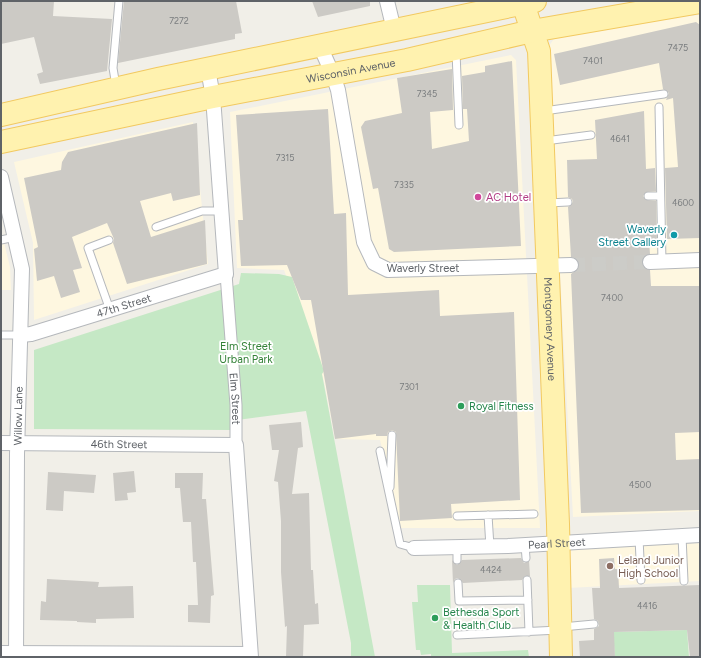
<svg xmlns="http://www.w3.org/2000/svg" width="701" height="658" viewBox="0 0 701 658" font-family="Figtree,sans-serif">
  <rect width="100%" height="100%" fill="#f1efe8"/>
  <path fill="#fef7e0" d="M 700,15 L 700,511 L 573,517 L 548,47 L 557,35 L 661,19 Z
    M 511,55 L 516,60 L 540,528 L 401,528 L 380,440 L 335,439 L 324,381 L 284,270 L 237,268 L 230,112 Z
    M 193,122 L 208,264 L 34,320 L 33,243 L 14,162 Z
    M 1,230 L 10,267 L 11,290 L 1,290 Z
    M 700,543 L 700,581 L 568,588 L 569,552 L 573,549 Z"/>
  <path fill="#c5e8c5" d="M 241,273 L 279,274 L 292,277 L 324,371 L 322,374 L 375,657 L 351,657 L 351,643 L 306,411 L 230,421 L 230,430 L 34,429 L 34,350 L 239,284 Z
    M 417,585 L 450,585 L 452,653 L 528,650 L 529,657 L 431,657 L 431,654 L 421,655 L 420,650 L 416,650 L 412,602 L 418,602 Z
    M 687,630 L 689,657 L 615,657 L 613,632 Z"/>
  <path fill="#cccac5" d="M 1,1 L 54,1 L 53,16 L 112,19 L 107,71 L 40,84 L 37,74 L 43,72 L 34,37 L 1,44 Z
    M 124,1 L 236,1 L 242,33 L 235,34 L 235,39 L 118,63 Z
    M 312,1 L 370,1 L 370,6 L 318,17 Z
    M 696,22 L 700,25 L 700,238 L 667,239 L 665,168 L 678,167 L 673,98 L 666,100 L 669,93 L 663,89 L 659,63 L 560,85 L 554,54 Z
    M 512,61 L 521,246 L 394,252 L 389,249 L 378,188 L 373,189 L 361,127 L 365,121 L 402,113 L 397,78 L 452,69 L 453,110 L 430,112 L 432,149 L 469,141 L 467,109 L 463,109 L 462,76 L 485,72 L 485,66 Z
    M 328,109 L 334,214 L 346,213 L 348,295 L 439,290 L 440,316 L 514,312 L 520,500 L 451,504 L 452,518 L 400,521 L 396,432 L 392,430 L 388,432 L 387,436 L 376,436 L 376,434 L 335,439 L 311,300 L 301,300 L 287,265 L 241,266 L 238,220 L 243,220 L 236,115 Z
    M 644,111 L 646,169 L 655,168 L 656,191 L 646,192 L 643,196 L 646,200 L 656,201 L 657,240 L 649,240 L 650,254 L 643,258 L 643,266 L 650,270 L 651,286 L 700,286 L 700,432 L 675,433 L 676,460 L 700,459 L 700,510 L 581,513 L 571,274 L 578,269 L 579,264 L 575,258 L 571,257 L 568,207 L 573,202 L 572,199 L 568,197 L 567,160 L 597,159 L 595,120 Z
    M 197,123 L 200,195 L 173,201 L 171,193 L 140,201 L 151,237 L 205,220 L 207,264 L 127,284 L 113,243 L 114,239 L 107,223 L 72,237 L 82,268 L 73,270 L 80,292 L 61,298 L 54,276 L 37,281 L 34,249 L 38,247 L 24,178 L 61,170 L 62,162 L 68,152 Z
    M 301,422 L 303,447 L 298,448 L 292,494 L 309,493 L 311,570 L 313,570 L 315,604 L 318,603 L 319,624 L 304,625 L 303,657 L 286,657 L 287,626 L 285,627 L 281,572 L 281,521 L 278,482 L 274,481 L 279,450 L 272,450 L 269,425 Z
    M 134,471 L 136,492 L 127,493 L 128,500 L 115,501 L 113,473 Z
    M 48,472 L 96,475 L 94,493 L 64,491 L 63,511 L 46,510 Z
    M 175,473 L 203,473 L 202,499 L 206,499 L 214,595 L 211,596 L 210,623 L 188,622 L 188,605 L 198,605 L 196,562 L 193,562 L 191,522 L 183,522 L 180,488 L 175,488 Z
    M 521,558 L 524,563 L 529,561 L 530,576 L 525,576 L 522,580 L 463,583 L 458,578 L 455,579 L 453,583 L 452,560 L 457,565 L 462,560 Z
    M 614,558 L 615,569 L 618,569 L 619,588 L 700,585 L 700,657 L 690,657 L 687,630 L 614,632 L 615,657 L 580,657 L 579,641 L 594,640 L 594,629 L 599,626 L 598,621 L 594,619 L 592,588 L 600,588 L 599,559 Z
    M 47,579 L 99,582 L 98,587 L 133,586 L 134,618 L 96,619 L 96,623 L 77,622 L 77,621 L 40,620 L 41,601 L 46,602 Z"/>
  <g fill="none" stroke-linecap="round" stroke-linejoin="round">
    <path stroke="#ccccc8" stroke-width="14" stroke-dasharray="14 7" stroke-linecap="butt" d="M 571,265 L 650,262"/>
    <g stroke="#b5b8bc" stroke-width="9">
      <path id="service" d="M 456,52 L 459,125
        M 116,86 L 113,68 L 119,1
        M 659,107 L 662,262
        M 544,111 L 664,94
        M 545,141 L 591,135
        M 648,196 L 660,196
        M 548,203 L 568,202
        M 156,227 L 202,211 L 222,211
        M 1,240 L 15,237
        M 109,240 L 88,248 L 110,310
        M 1,335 L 21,335
        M 380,451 L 400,544 L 414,548
        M 390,487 L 392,435
        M 488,515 L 490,547
        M 457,516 L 534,514
        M 682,536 L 684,581
        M 639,538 L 641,580
        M 525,545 L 526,558
        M 457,547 L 457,560
        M 527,580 L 529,632
        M 458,583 L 459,601 L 528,600
        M 562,627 L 594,624
        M 457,635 L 559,630"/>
    </g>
    <g stroke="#b5b8bc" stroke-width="13">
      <g id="pedestrian">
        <path id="s1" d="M 226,274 L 236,405 L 236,445"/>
      </g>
    </g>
    <g stroke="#b5b8bc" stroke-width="16">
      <g id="minor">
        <path d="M 387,1 L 394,30"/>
        <path d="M 320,46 L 333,75 L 338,90 L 364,242 L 374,263 L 388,270 L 571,265"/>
        <path d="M 1,177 L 22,269 L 17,454 L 16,657"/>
        <path d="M 650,262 L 700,260"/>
        <path id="s2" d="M 21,335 L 31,334 L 226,274 L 213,97 L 208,69"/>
        <path id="s3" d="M 1,443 L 236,445 L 251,657"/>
        <path id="s4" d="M 414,548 L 508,546 L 700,535"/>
        <path d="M 1,653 L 250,654"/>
      </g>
    </g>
    <g stroke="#f2c960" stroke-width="24">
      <g id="primary">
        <path id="s5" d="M 522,1 L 539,51 L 558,524 L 561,657"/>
        <path d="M 1,115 L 158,79 L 535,1"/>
        <path id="s6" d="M 1,142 L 213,97 L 407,60 L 532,31 L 700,2"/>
      </g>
    </g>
    <use href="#service" stroke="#fff" stroke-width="7"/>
    <use href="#pedestrian" stroke="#fff" stroke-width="11"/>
    <use href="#minor" stroke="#fff" stroke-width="14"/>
    <use href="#primary" stroke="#fff2af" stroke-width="22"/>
  </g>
  <circle fill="#d1479c" stroke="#fff" stroke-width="1.5" cx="478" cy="197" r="4"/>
  <circle fill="#0f9aa8" stroke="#fff" stroke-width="1.5" cx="674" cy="235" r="4"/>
  <g fill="#2e9e5b" stroke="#fff" stroke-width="1.5">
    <circle cx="461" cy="406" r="4"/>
    <circle cx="435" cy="618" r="4"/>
  </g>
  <circle fill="#8d6e63" stroke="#fff" stroke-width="1.5" cx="610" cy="566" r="4"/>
  <g text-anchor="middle" stroke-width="3.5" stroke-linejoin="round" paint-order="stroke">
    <g font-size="9" fill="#7a7d7f">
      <text x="179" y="24">7272</text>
      <text x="678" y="51">7475</text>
      <text x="593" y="64">7401</text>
      <text x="427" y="97">7345</text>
      <text x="620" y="142">4641</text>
      <text x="285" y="161">7315</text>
      <text x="404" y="188">7335</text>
      <text x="683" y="206">4600</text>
      <text x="612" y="301">7400</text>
      <text x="409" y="390">7301</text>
      <text x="640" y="488">4500</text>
      <text x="491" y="573">4424</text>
      <text x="647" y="609">4416</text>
    </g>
    <g font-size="11" fill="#5f6368" stroke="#fff">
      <text dy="4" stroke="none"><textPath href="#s6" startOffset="357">Wisconsin Avenue</textPath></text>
      <text x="423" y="272">Waverly Street</text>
      <text dy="4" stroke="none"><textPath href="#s2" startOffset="107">47th Street</textPath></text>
      <text dy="4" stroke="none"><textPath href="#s5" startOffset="331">Montgomery Avenue</textPath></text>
      <text dy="4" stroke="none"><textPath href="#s1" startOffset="125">Elm Street</textPath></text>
      <text transform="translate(18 416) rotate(-89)" y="4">Willow Lane</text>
      <text dy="4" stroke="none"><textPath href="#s3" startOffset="118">46th Street</textPath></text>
      <text dy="4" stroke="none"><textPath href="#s4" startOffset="143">Pearl Street</textPath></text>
    </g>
    <g font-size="11" fill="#b23c85" stroke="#fff" text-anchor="start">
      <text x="486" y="201">AC Hotel</text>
    </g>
    <g font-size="11" fill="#0d838f" stroke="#fff" text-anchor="end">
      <text x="666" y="233">Waverly<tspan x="666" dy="13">Street Gallery</tspan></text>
    </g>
    <g font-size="11" fill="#348238" stroke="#fff">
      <text x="246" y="350">Elm Street<tspan x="246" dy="13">Urban Park</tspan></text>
    </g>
    <g font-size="11" fill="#27864d" stroke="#fff" text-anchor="start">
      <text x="469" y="410">Royal Fitness</text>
      <text x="443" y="616">Bethesda Sport<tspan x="443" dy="13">&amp; Health Club</tspan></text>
    </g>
    <g font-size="11" fill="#785e54" stroke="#fff" text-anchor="start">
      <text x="618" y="564">Leland Junior<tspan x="618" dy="13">High School</tspan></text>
    </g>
  </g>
  <rect width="701" height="658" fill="none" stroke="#5f6368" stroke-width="4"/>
</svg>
